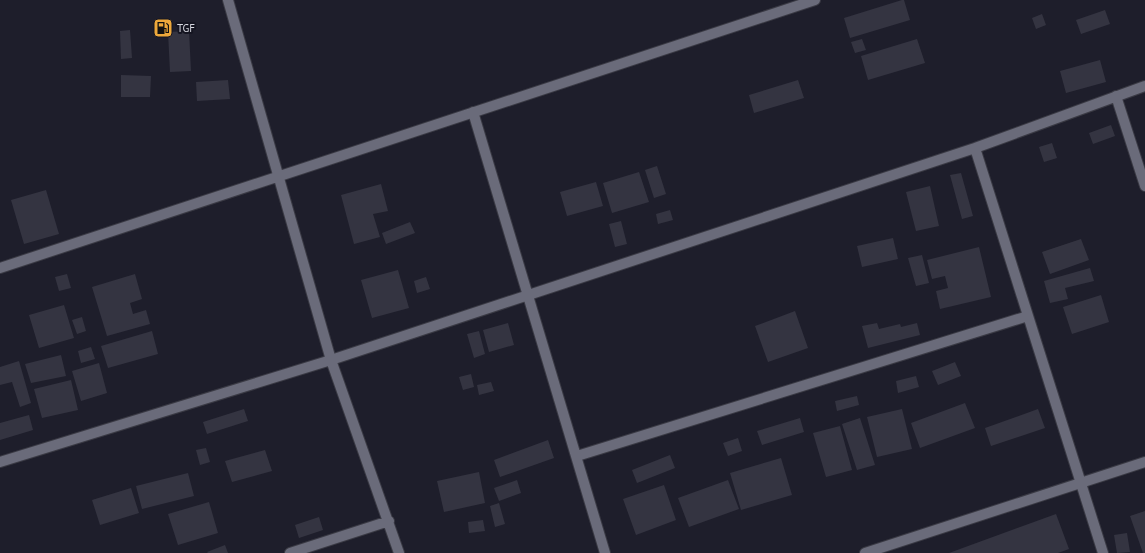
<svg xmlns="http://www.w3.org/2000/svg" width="1145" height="553" viewBox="0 0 1145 553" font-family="'PT Sans',sans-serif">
  <rect width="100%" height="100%" fill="#1e1e2b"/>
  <path fill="#343441" d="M 902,0 L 904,0 L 910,20 L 850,38 L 844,18 Z
    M 1105,10 L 1110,24 L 1081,34 L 1076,20 Z
    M 1042,14 L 1046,25 L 1036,29 L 1032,18 Z
    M 130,30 L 132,58 L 121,59 L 120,31 Z
    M 189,31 L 191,71 L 170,72 L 168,32 Z
    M 862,39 L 866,50 L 855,53 L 851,42 Z
    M 917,39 L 925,63 L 868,80 L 861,56 Z
    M 1100,60 L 1106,82 L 1066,93 L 1060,71 Z
    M 121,75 L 151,76 L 150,97 L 121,97 Z
    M 228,80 L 230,99 L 197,101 L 196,82 Z
    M 798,80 L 804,98 L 754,113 L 749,95 Z
    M 1111,125 L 1115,136 L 1093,144 L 1089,133 Z
    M 1052,143 L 1057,158 L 1044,162 L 1039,147 Z
    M 657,166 L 666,194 L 654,198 L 645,170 Z
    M 639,172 L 649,202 L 612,213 L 603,183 Z
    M 961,173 L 973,216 L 962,219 L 950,175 Z
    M 596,182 L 603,206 L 567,216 L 560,192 Z
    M 381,184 L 388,211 L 373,214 L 380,237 L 354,244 L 341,195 Z
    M 930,186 L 939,226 L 916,231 L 906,192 Z
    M 46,190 L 59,234 L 24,244 L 11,200 Z
    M 670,210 L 673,220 L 658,224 L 656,214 Z
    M 621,221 L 627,244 L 615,247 L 609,224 Z
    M 410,222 L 415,233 L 386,244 L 382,233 Z
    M 893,238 L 898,259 L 862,267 L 857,246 Z
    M 1081,239 L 1089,260 L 1050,274 L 1042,252 Z
    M 979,247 L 991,297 L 940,309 L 936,291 L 948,288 L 945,276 L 932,279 L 927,260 Z
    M 922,255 L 929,283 L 916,286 L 908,258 Z
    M 1090,268 L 1094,281 L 1065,288 L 1068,299 L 1050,303 L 1044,281 Z
    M 398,270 L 409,308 L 372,318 L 361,280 Z
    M 67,274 L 71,288 L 59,291 L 55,277 Z
    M 135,274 L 142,299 L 130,303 L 133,314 L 146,310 L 150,324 L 107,336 L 92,287 Z
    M 426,277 L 430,289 L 417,293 L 414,281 Z
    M 1101,295 L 1109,322 L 1072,334 L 1063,307 Z
    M 64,305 L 74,338 L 39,348 L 29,315 Z
    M 795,311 L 808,348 L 768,362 L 755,326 Z
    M 82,317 L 86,331 L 77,334 L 72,320 Z
    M 508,323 L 514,345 L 489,352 L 483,330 Z
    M 877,323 L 879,329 L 900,324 L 901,327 L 917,323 L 920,335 L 868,348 L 862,326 Z
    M 152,331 L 158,354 L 108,368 L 101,346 Z
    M 479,331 L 485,354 L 474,358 L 467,334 Z
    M 91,347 L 95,359 L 81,363 L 78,351 Z
    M 61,355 L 66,376 L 31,383 L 25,364 Z
    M 19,361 L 31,403 L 20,407 L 12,382 L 0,385 L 0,367 Z
    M 955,362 L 961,376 L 938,385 L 932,371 Z
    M 99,363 L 107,393 L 81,401 L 72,371 Z
    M 471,374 L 474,387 L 463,390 L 459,377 Z
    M 916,376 L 919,387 L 898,393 L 896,381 Z
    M 71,380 L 78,410 L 42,418 L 34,389 Z
    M 491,382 L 494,391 L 479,395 L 477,385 Z
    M 857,396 L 859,405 L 837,411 L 835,401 Z
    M 965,403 L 975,428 L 920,448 L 911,423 Z
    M 244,409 L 248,421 L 207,434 L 203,422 Z
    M 902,409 L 912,449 L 877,457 L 867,417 Z
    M 1038,409 L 1045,428 L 991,446 L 985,428 Z
    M 29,415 L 33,430 L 0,440 L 0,423 Z
    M 800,418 L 804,432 L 762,445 L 757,431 Z
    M 860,418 L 875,465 L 857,470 L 842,424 Z
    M 840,426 L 852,470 L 826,477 L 813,433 Z
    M 738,438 L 742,451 L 728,456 L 723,443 Z
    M 548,440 L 554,458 L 500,477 L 494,460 Z
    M 206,448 L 210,462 L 200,465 L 196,450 Z
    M 265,450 L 272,471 L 232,482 L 225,461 Z
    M 670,455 L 675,468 L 637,483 L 632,470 Z
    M 781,458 L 792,495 L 741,510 L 730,473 Z
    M 479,472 L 485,503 L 444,512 L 437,481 Z
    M 188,473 L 194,496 L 142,509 L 136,486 Z
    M 517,480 L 521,493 L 499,501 L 494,488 Z
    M 728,480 L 739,509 L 689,527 L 678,498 Z
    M 664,485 L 676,520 L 636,535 L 623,499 Z
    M 131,488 L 139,513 L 100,525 L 92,500 Z
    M 209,502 L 218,533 L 178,545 L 168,514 Z
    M 499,503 L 505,524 L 495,527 L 490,506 Z
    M 1145,511 L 1145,553 L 1143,553 L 1130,516 Z
    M 1056,514 L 1069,549 L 1058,553 L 949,553 Z
    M 319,517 L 323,530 L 299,538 L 295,525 Z
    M 483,520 L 485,531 L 469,533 L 468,522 Z
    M 1127,533 L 1130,552 L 1117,553 L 1114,535 Z
    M 225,545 L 228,553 L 208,553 L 207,552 Z"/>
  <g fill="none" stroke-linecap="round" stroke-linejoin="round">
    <g stroke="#3a3a44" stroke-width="12">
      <path id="street" d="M 228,0 L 331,360 L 399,553
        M 1116,96 L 1145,186
        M 473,112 L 605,553
        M 975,148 L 1103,553
        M 0,268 L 815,0
        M 577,456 L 1028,316
        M 0,462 L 331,360 L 975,148 L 1145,86
        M 290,553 L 389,521
        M 865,553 L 1145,462"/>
    </g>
    <use href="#street" stroke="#6a6b7a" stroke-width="10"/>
  </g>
  <defs>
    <g id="fuel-square" transform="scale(1)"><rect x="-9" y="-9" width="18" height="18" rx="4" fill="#eda83b" stroke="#151521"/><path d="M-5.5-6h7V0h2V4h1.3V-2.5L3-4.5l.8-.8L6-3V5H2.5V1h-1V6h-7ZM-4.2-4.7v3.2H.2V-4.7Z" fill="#111"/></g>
  </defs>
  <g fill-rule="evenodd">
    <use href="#fuel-square" x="163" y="28"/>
  </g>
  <g text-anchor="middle" stroke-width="4" stroke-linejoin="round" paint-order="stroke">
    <g font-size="11" fill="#d7d8e0" stroke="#151521" text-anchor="start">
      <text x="177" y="32">TGF</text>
    </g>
  </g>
</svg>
